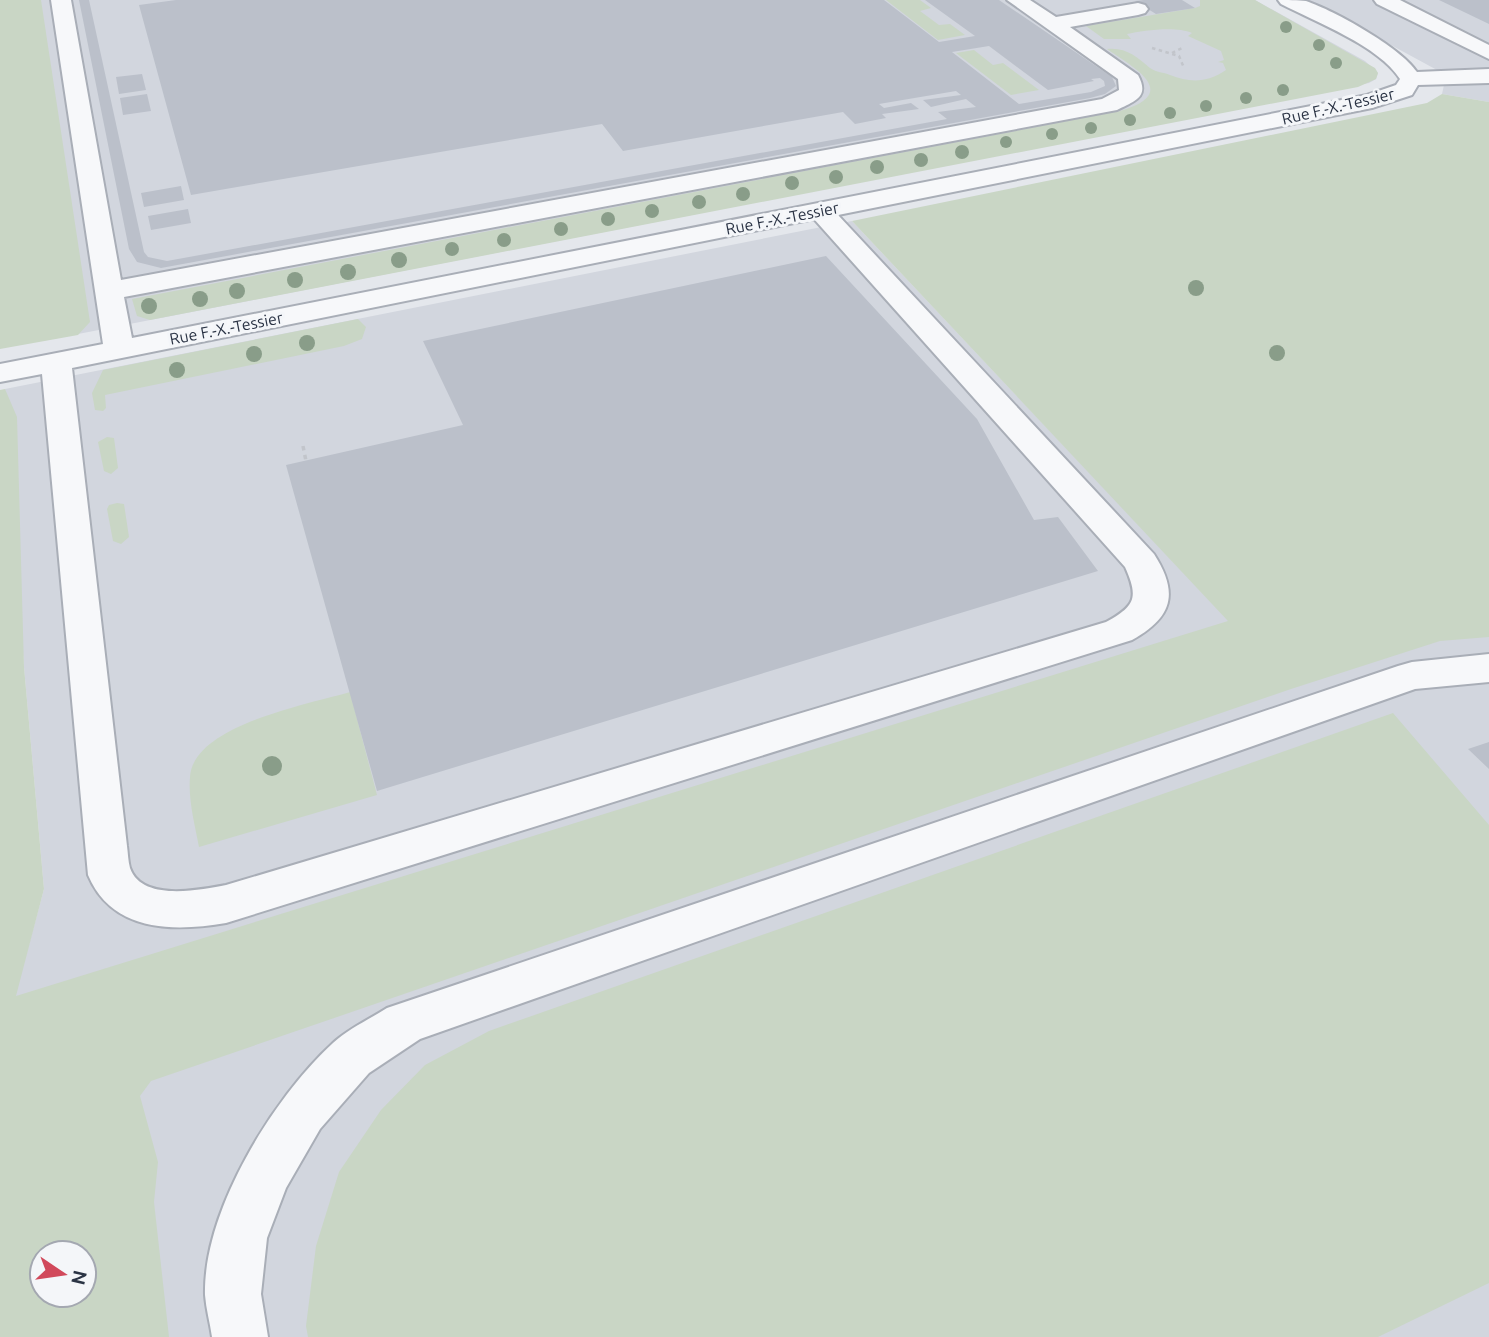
<svg xmlns="http://www.w3.org/2000/svg" width="1489" height="1337" viewBox="0 0 1489 1337" font-family="Ubuntu,sans-serif">
  <rect width="100%" height="100%" fill="#e4e7ec"/>
  <path fill="#d2d6de" fill-rule="evenodd" d="M 4,0 L 1255,0 L 1365,61 L 1378,73 L 1376,79 L 1369,83 L 42,341 Z
    M 1308,0 L 1489,0 L 1489,102 L 1442,94 L 1444,85 L 1437,70 Z
    M 852,221 L 1229,621 L 1489,541 L 1489,1337 L 30,1337 L 15,996 L 44,889 L 24,667 L 5,389 ZM 42,1253 L 84,1253 L 84,1295 L 42,1295 Z"/>
  <path fill="#c9d6c5" fill-rule="evenodd" d="M 0,0 L 41,0 L 90,322 L 78,335 L 0,349 Z
    M 886,0 L 920,0 L 931,8 L 920,11 L 939,25 L 950,24 L 965,35 L 938,40 Z
    M 1200,0 L 1255,0 L 1375,68 L 1378,73 L 1376,79 L 1358,87 L 150,320 L 137,316 L 132,299 L 1120,111 C 1181,93 1136,69 1107,49 C 1126,47 1137,57 1150,68 C 1157,73 1163,72 1170,75 C 1190,83 1207,83 1226,70 L 1223,63 L 1218,62 L 1224,60 L 1221,51 L 1188,36 L 1192,33 C 1177,26 1144,30 1127,34 L 1131,39 L 1104,39 L 1086,26 L 1195,8 L 1200,6 Z
    M 974,50 L 993,65 L 1003,63 L 1039,90 L 1011,95 L 956,53 Z
    M 1442,94 L 1489,102 L 1489,637 L 1440,641 L 1291,689 L 151,1081 L 140,1096 L 158,1162 L 154,1202 L 169,1337 L 0,1337 L 0,390 L 5,389 L 17,417 L 24,667 L 44,889 L 16,996 L 1228,621 L 852,221 L 1427,103 ZM 42,1253 L 84,1253 L 84,1295 L 42,1295 Z
    M 358,319 L 366,327 L 362,339 L 344,346 L 105,395 L 106,408 L 103,411 L 95,410 L 92,393 L 103,370 Z
    M 107,437 L 114,438 L 118,468 L 111,474 L 104,471 L 98,442 Z
    M 117,503 L 124,504 L 129,537 L 121,544 L 113,541 L 107,509 L 109,505 Z
    M 350,692 L 377,795 L 199,847 C 195,825 188,800 190,777 C 193,725 310,704 350,692 Z
    M 1393,713 L 1489,825 L 1489,1283 L 1378,1337 L 308,1337 L 306,1326 L 316,1246 L 339,1172 L 381,1110 L 425,1065 L 489,1031 Z"/>
  <path fill="#bbc0ca" fill-rule="evenodd" d="M 79,0 L 89,0 L 144,252 L 148,257 L 167,261 L 947,119 L 938,112 L 976,107 L 966,99 L 931,107 L 923,100 L 961,95 L 956,91 L 879,104 L 884,108 L 911,103 L 919,109 L 882,114 L 886,118 L 855,124 L 843,112 L 623,151 L 602,124 L 191,195 L 139,5 L 176,0 L 884,0 L 939,42 L 975,36 L 925,0 L 999,0 L 1112,77 L 1116,86 L 1105,94 L 1090,98 L 161,268 L 137,262 L 129,249 ZM 989,46 L 1048,90 L 1094,81 L 1091,79 L 1100,78 L 1104,81 L 1105,86 L 1091,92 L 1019,104 L 952,52 Z
    M 1144,0 L 1182,0 L 1195,8 L 1156,14 L 1135,1 Z
    M 1439,0 L 1489,0 L 1489,24 Z
    M 142,74 L 146,90 L 119,94 L 116,77 Z
    M 147,94 L 151,111 L 123,115 L 120,98 Z
    M 181,186 L 184,200 L 144,207 L 141,193 Z
    M 188,209 L 191,223 L 151,230 L 148,216 Z
    M 826,256 L 977,419 L 1034,520 L 1058,517 L 1098,571 L 377,791 L 286,465 L 463,425 L 423,341 Z
    M 1489,742 L 1489,769 L 1468,749 Z"/>
  <g fill="none" stroke-linecap="round" stroke-linejoin="round">
    <g stroke="#a9aeb7" stroke-width="4">
      <path id="minor" d="M 51,0 L 71,0 L 121,280 L 1102,99 L 1119,90 L 1118,79 L 1007,0 L 1030,0 L 1056,17 L 1138,3 L 1145,5 L 1148,9 L 1145,13 L 1138,15 L 1070,27 L 1138,75 C 1150,97 1135,101 1117,110 L 124,297 L 132,338 L 1367,95 L 1396,85 L 1400,79 C 1379,46 1316,22 1281,4 L 1278,0 C 1287,0 1298,0 1306,1 C 1335,11 1400,47 1417,72 L 1489,69 L 1489,83 L 1418,85 L 1412,95 L 1372,108 L 838,215 L 1154,554 C 1179,593 1173,617 1132,640 L 226,923 C 173,932 112,932 88,875 L 42,374 L 0,382 L 0,364 L 103,344 ZM 814,219 L 1125,567 C 1139,598 1135,606 1106,622 L 226,885 C 200,890 142,902 130,868 C 128,861 128,853 127,846 L 72,368 Z
        M 1374,0 L 1400,0 L 1489,45 L 1489,59 L 1377,4 Z
        M 1489,654 L 1489,682 L 1415,689 L 420,1039 L 369,1073 L 320,1129 L 286,1188 L 267,1238 L 261,1294 L 268,1337 L 212,1337 C 210,1323 206,1309 205,1295 C 203,1211 273,1098 333,1043 C 348,1029 370,1019 387,1008 L 1398,666 L 1412,662 Z"/>
    </g>
    <path stroke="#c2c5cb" stroke-width="2.5" stroke-dasharray="3.5 3.5" stroke-linecap="butt" d="M 1152,48 L 1179,56 L 1184,68
      M 1172,53 L 1182,48"/>
    <path stroke="#c2c5cb" stroke-width="3.5" stroke-dasharray="4.5 4.5" stroke-linecap="butt" d="M 303,446 L 306,461"/>
    <use href="#minor" fill="#f7f8fa" fill-rule="evenodd"/>
  </g>
  <g fill="#899d89">
    <circle cx="1286" cy="27" r="6"/>
    <circle cx="1319" cy="45" r="6"/>
    <circle cx="1336" cy="63" r="6"/>
    <circle cx="1283" cy="90" r="6"/>
    <circle cx="1246" cy="98" r="6"/>
    <circle cx="1206" cy="106" r="6"/>
    <circle cx="1170" cy="113" r="6"/>
    <circle cx="1130" cy="120" r="6"/>
    <circle cx="1091" cy="128" r="6"/>
    <circle cx="1052" cy="134" r="6"/>
    <circle cx="1006" cy="142" r="6"/>
    <circle cx="962" cy="152" r="7"/>
    <circle cx="921" cy="160" r="7"/>
    <circle cx="877" cy="167" r="7"/>
    <circle cx="836" cy="177" r="7"/>
    <circle cx="792" cy="183" r="7"/>
    <circle cx="743" cy="194" r="7"/>
    <circle cx="699" cy="202" r="7"/>
    <circle cx="652" cy="211" r="7"/>
    <circle cx="608" cy="219" r="7"/>
    <circle cx="561" cy="229" r="7"/>
    <circle cx="504" cy="240" r="7"/>
    <circle cx="452" cy="249" r="7"/>
    <circle cx="399" cy="260" r="8"/>
    <circle cx="348" cy="272" r="8"/>
    <circle cx="295" cy="280" r="8"/>
    <circle cx="1196" cy="288" r="8"/>
    <circle cx="237" cy="291" r="8"/>
    <circle cx="200" cy="299" r="8"/>
    <circle cx="149" cy="306" r="8"/>
    <circle cx="307" cy="343" r="8"/>
    <circle cx="1277" cy="353" r="8"/>
    <circle cx="254" cy="354" r="8"/>
    <circle cx="177" cy="370" r="8"/>
    <circle cx="272" cy="766" r="10"/>
  </g>
  <g text-anchor="middle" stroke-width="6" stroke-linejoin="round" paint-order="stroke">
    <g font-size="16" fill="#2b3445" stroke="#f4f6f9">
      <text transform="translate(1338 106) rotate(-13)" y="6">Rue F.-X.-Tessier</text>
      <text transform="translate(782 218) rotate(-11)" y="6">Rue F.-X.-Tessier</text>
      <text transform="translate(226 328) rotate(-11)" y="6">Rue F.-X.-Tessier</text>
    </g>
  </g>
  <g transform="translate(63 1274) rotate(103)"><circle r="33" fill="#f4f6f9" stroke="#a4a8b1" stroke-width="2"/>
  <path d="M0-5L12 26L0 18L-12 26Z" fill="#d1495b"/>
  <text y="-10" font-size="19" font-weight="bold" text-anchor="middle" fill="#2b3445">N</text>
  </g>
</svg>
